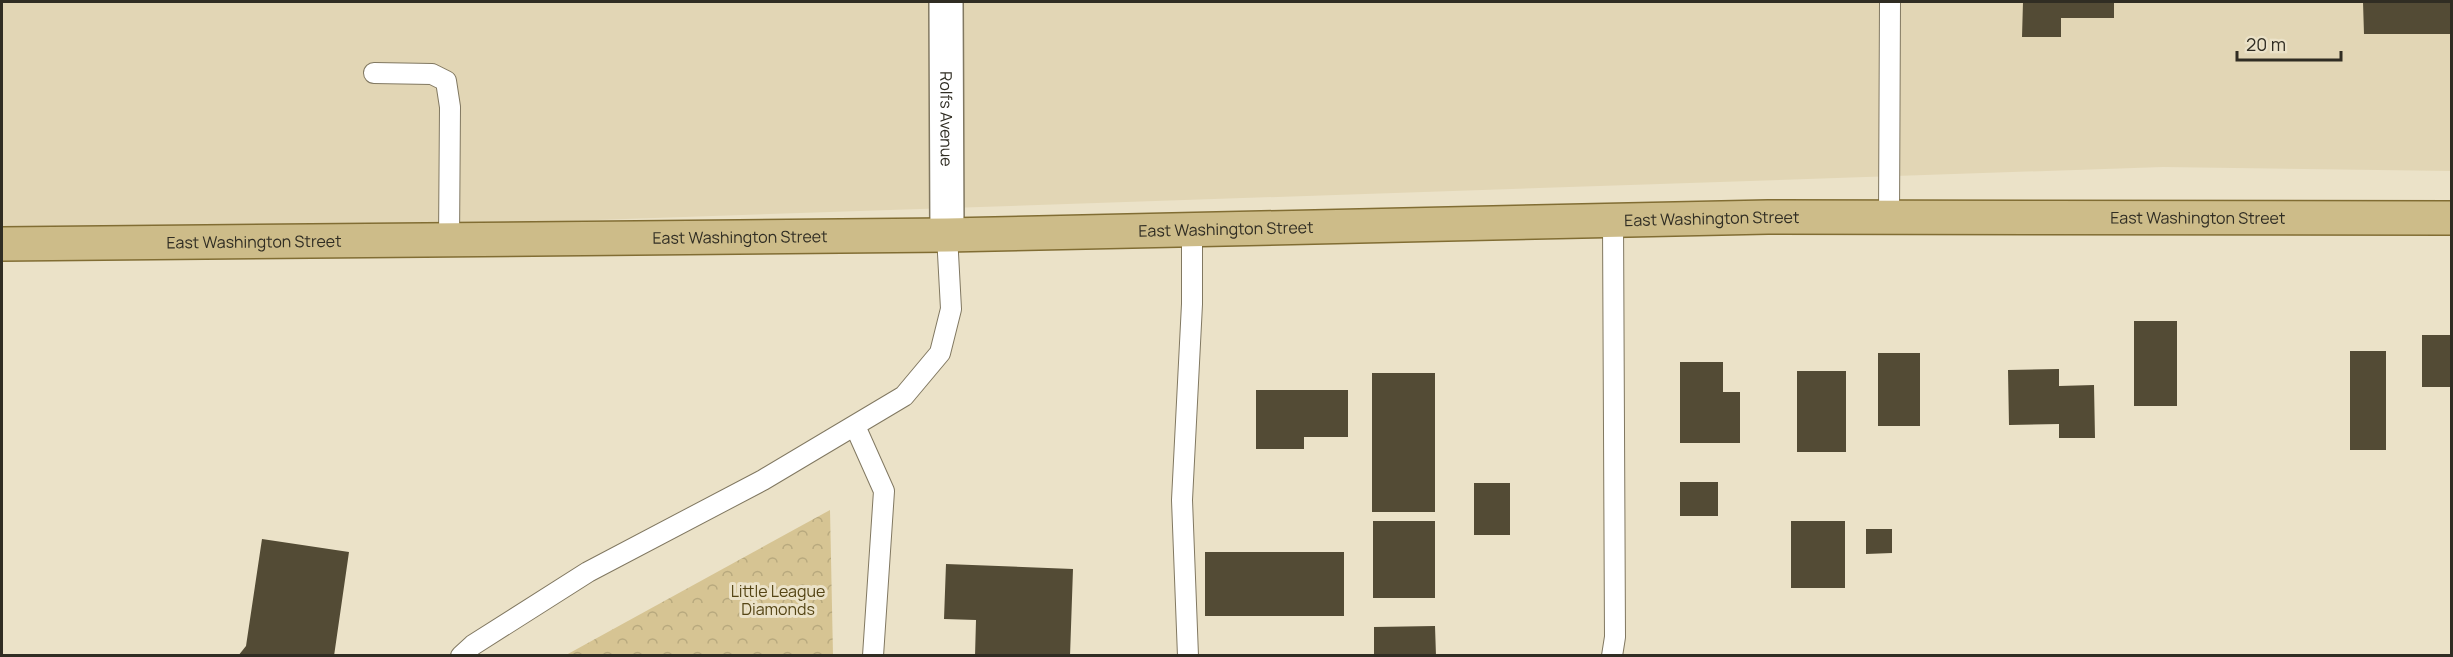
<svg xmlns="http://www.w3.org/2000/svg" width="2453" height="657" viewBox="0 0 2453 657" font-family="Manrope,sans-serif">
  <defs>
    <pattern id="park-crowns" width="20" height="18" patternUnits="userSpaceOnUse" patternTransform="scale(1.5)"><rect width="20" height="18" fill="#d6c493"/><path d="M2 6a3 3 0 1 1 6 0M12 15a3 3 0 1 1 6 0" fill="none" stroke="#b8a97e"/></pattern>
  </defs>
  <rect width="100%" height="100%" fill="#ebe2c8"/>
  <path fill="#e2d6b5" d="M 2,2 L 2451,2 L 2451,171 L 2163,167 L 2,240 Z"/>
  <path fill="url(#park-crowns)" d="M 830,510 L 833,655 L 566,655 Z"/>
  <path fill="#534b35" d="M 2023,2 L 2114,2 L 2114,18 L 2061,18 L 2061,37 L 2022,37 Z
    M 2363,2 L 2452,2 L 2452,34 L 2364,34 Z
    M 2134,321 L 2177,321 L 2177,406 L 2134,406 Z
    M 2422,335 L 2452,335 L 2452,387 L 2422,387 Z
    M 2350,351 L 2386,351 L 2386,450 L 2350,450 Z
    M 1878,353 L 1920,353 L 1920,426 L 1878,426 Z
    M 1680,362 L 1723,362 L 1723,392 L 1740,392 L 1740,443 L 1680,443 Z
    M 2059,369 L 2059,386 L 2094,385 L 2095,438 L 2059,438 L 2059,424 L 2009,425 L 2008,370 Z
    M 1797,371 L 1846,371 L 1846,452 L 1797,452 Z
    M 1372,373 L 1435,373 L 1435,512 L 1372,512 Z
    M 1256,390 L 1348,390 L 1348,437 L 1304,437 L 1304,449 L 1256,449 Z
    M 1680,482 L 1718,482 L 1718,516 L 1680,516 Z
    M 1474,483 L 1510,483 L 1510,535 L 1474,535 Z
    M 1373,521 L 1435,521 L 1435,598 L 1373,598 Z
    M 1791,521 L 1845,521 L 1845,588 L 1791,588 Z
    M 1866,529 L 1892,529 L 1892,553 L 1866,554 Z
    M 262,539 L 349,552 L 334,656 L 238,656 L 246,646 Z
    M 1205,552 L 1344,552 L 1344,616 L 1205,616 Z
    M 946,564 L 1073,569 L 1070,656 L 975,656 L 976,620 L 944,619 Z
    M 1435,626 L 1436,656 L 1374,656 L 1374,627 Z"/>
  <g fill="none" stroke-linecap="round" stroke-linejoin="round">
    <g stroke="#817861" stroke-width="22">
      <path id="lane" d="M 374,73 L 432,74 L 446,81 L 450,107 L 449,240
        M 1889,217 L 1890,2
        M 855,426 L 884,491 L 873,656
        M 461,656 L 473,645 L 588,572 L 763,480 L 904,396 L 940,353 L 951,309 L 947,235
        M 1188,656 L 1182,500 L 1192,304 L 1192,230
        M 1612,656 L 1615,637 L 1613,221"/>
    </g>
    <g stroke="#817861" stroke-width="36">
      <g id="secondary">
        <path id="s1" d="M 946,2 L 947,235"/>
      </g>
    </g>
    <g stroke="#816d33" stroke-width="36">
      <g id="primary">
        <path id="s2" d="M 2,244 L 947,235 L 1768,217 L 2452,218"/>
      </g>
    </g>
    <use href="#lane" stroke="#fff" stroke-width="20"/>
    <use href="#secondary" stroke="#fff" stroke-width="33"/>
    <use href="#primary" stroke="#cdbc89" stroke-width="33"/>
  </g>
  <g text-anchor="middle" stroke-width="6" stroke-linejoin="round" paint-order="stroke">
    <g font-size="16" fill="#302d23" stroke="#ebe2c8">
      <text dy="6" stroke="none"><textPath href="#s1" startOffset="117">Rolfs Avenue</textPath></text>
      <text dy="6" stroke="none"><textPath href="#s2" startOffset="2196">East Washington Street</textPath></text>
      <text dy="6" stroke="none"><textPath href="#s2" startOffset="1710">East Washington Street</textPath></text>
      <text dy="6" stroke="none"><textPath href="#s2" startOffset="1224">East Washington Street</textPath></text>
      <text dy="6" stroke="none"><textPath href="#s2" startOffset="738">East Washington Street</textPath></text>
      <text dy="6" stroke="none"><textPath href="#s2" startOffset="252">East Washington Street</textPath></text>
    </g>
    <g font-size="16" fill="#554515" stroke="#ebe2c8">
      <text x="778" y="597">Little League<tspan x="778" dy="18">Diamonds</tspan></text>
    </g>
  </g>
  <rect width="2453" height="657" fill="none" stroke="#302d23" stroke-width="6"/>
  <path d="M2237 51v9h104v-9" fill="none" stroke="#302d23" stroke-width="3"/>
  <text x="2246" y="51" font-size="18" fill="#302d23" stroke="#ebe2c8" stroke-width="4.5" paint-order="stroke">20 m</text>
</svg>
